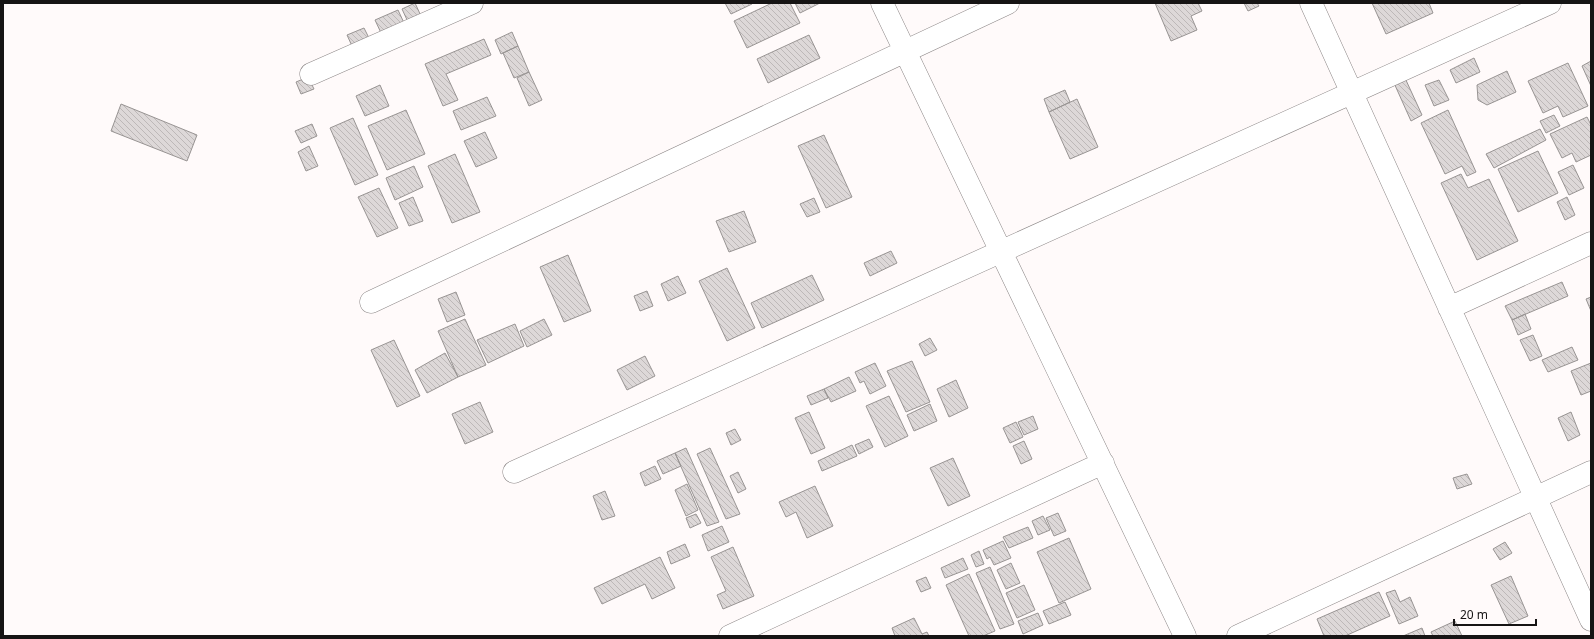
<svg xmlns="http://www.w3.org/2000/svg" width="1594" height="639" viewBox="0 0 1594 639" font-family="'Noto Sans',sans-serif">
  <defs>
    <pattern id="building-back-hatch" width="6" height="6" patternUnits="userSpaceOnUse"><rect width="6" height="6" fill="#ddd8d8"/><path d="M-1 5l2 2M0 0l6 6M5-1l2 2" fill="none" stroke="#bdb8b8"/></pattern>
  </defs>
  <rect width="100%" height="100%" fill="#fffafa"/>
  <path fill="url(#building-back-hatch)" stroke="#989493" d="M 415,3 L 421,16 L 408,22 L 402,9 Z
    M 725,3 L 752,3 L 752,4 L 731,14 Z
    M 772,3 L 790,3 L 800,23 L 747,48 L 734,21 Z
    M 795,3 L 820,3 L 800,13 Z
    M 1155,3 L 1198,3 L 1202,11 L 1191,16 L 1197,30 L 1171,41 Z
    M 1244,3 L 1257,3 L 1259,6 L 1248,11 Z
    M 1372,3 L 1429,3 L 1433,13 L 1386,34 Z
    M 398,10 L 405,25 L 382,35 L 375,20 Z
    M 364,28 L 369,38 L 352,46 L 347,35 Z
    M 512,32 L 518,46 L 501,54 L 495,40 Z
    M 809,35 L 820,58 L 768,83 L 757,59 Z
    M 484,39 L 491,55 L 446,74 L 458,100 L 443,106 L 425,64 Z
    M 518,46 L 529,72 L 514,78 L 503,53 Z
    M 1474,58 L 1480,72 L 1456,83 L 1450,70 Z
    M 1591,61 L 1591,86 L 1582,66 Z
    M 1568,63 L 1588,106 L 1563,117 L 1558,106 L 1543,113 L 1528,81 Z
    M 1507,71 L 1516,92 L 1487,105 L 1478,100 L 1477,85 Z
    M 529,72 L 542,100 L 529,106 L 517,78 Z
    M 308,77 L 314,89 L 301,94 L 296,82 Z
    M 1405,78 L 1422,115 L 1411,121 L 1394,83 Z
    M 1439,80 L 1449,100 L 1434,106 L 1425,85 Z
    M 380,85 L 389,106 L 365,116 L 356,96 Z
    M 1065,90 L 1070,102 L 1049,112 L 1044,99 Z
    M 487,97 L 496,116 L 461,130 L 453,111 Z
    M 1077,99 L 1098,147 L 1070,159 L 1049,112 Z
    M 121,104 L 197,135 L 187,161 L 111,131 Z
    M 406,110 L 425,154 L 387,170 L 368,126 Z
    M 1448,110 L 1476,172 L 1467,176 L 1462,166 L 1445,174 L 1421,123 Z
    M 1554,115 L 1560,126 L 1546,133 L 1540,121 Z
    M 1587,117 L 1591,125 L 1591,155 L 1576,162 L 1572,153 L 1562,158 L 1550,134 Z
    M 353,118 L 378,175 L 355,185 L 330,128 Z
    M 312,124 L 317,136 L 301,143 L 295,131 Z
    M 1540,129 L 1546,140 L 1494,168 L 1486,154 Z
    M 485,132 L 497,158 L 476,167 L 464,141 Z
    M 824,135 L 852,197 L 826,208 L 798,146 Z
    M 309,146 L 318,166 L 306,171 L 298,152 Z
    M 1538,151 L 1558,193 L 1518,212 L 1498,169 Z
    M 455,154 L 480,212 L 452,223 L 428,166 Z
    M 1573,165 L 1584,188 L 1569,195 L 1558,172 Z
    M 414,166 L 423,187 L 395,200 L 386,178 Z
    M 1461,174 L 1468,188 L 1489,179 L 1518,241 L 1477,260 L 1441,183 Z
    M 379,188 L 398,228 L 377,237 L 358,197 Z
    M 413,197 L 423,221 L 409,226 L 399,203 Z
    M 1567,197 L 1575,215 L 1565,220 L 1557,202 Z
    M 814,198 L 820,212 L 807,217 L 800,204 Z
    M 744,211 L 756,242 L 729,252 L 716,221 Z
    M 891,251 L 897,263 L 870,276 L 864,263 Z
    M 568,255 L 591,311 L 564,322 L 540,267 Z
    M 727,268 L 755,328 L 727,341 L 699,281 Z
    M 812,275 L 824,300 L 762,328 L 751,303 Z
    M 678,276 L 686,293 L 668,301 L 661,284 Z
    M 1562,282 L 1568,296 L 1512,320 L 1505,306 Z
    M 647,291 L 653,306 L 640,311 L 634,296 Z
    M 456,292 L 465,315 L 447,322 L 438,299 Z
    M 1591,297 L 1591,311 L 1586,299 Z
    M 1525,314 L 1531,329 L 1518,335 L 1512,320 Z
    M 465,319 L 486,365 L 458,377 L 438,331 Z
    M 544,319 L 552,335 L 527,347 L 520,331 Z
    M 515,324 L 524,346 L 488,363 L 477,340 Z
    M 1533,335 L 1542,356 L 1530,361 L 1520,340 Z
    M 930,338 L 937,350 L 925,356 L 919,344 Z
    M 394,340 L 420,396 L 397,407 L 371,350 Z
    M 1572,347 L 1578,360 L 1548,372 L 1542,360 Z
    M 445,353 L 458,377 L 427,393 L 415,370 Z
    M 645,356 L 655,376 L 627,390 L 617,370 Z
    M 912,361 L 930,402 L 906,412 L 887,371 Z
    M 875,363 L 886,386 L 870,394 L 864,381 L 860,383 L 855,372 Z
    M 1591,363 L 1591,391 L 1581,395 L 1571,371 Z
    M 849,377 L 856,391 L 831,402 L 824,389 Z
    M 956,380 L 968,408 L 949,417 L 937,389 Z
    M 824,389 L 828,398 L 811,405 L 807,396 Z
    M 889,396 L 908,436 L 885,447 L 866,406 Z
    M 480,402 L 493,432 L 465,444 L 452,414 Z
    M 930,404 L 937,421 L 914,431 L 907,415 Z
    M 809,412 L 825,448 L 811,454 L 795,418 Z
    M 1571,412 L 1580,435 L 1568,441 L 1558,418 Z
    M 1033,416 L 1038,429 L 1024,435 L 1018,422 Z
    M 1016,422 L 1023,437 L 1010,443 L 1003,428 Z
    M 735,429 L 741,440 L 731,445 L 726,433 Z
    M 869,439 L 873,447 L 859,454 L 855,445 Z
    M 1024,441 L 1032,459 L 1021,464 L 1013,446 Z
    M 852,445 L 857,456 L 822,471 L 818,461 Z
    M 686,448 L 719,522 L 707,526 L 675,453 Z
    M 710,448 L 740,514 L 726,519 L 697,454 Z
    M 675,453 L 681,466 L 663,474 L 657,461 Z
    M 953,458 L 970,496 L 948,506 L 930,468 Z
    M 655,466 L 661,479 L 645,486 L 640,473 Z
    M 738,472 L 746,489 L 738,493 L 730,476 Z
    M 1467,474 L 1472,484 L 1457,489 L 1453,478 Z
    M 687,484 L 698,510 L 686,516 L 675,490 Z
    M 815,486 L 833,526 L 807,538 L 796,512 L 786,517 L 779,502 Z
    M 605,491 L 615,516 L 602,520 L 593,496 Z
    M 1058,513 L 1066,531 L 1054,536 L 1046,518 Z
    M 696,514 L 701,523 L 690,528 L 686,518 Z
    M 1043,516 L 1050,530 L 1038,535 L 1032,521 Z
    M 722,526 L 729,542 L 708,551 L 702,535 Z
    M 1028,527 L 1033,538 L 1009,548 L 1003,537 Z
    M 1069,538 L 1091,589 L 1059,603 L 1037,552 Z
    M 1003,541 L 1011,558 L 994,565 L 990,557 L 987,559 L 983,550 Z
    M 1505,542 L 1512,553 L 1500,560 L 1493,549 Z
    M 685,544 L 690,556 L 671,564 L 667,552 Z
    M 733,547 L 754,596 L 723,609 L 717,595 L 726,591 L 711,557 Z
    M 979,551 L 984,564 L 976,567 L 971,555 Z
    M 660,557 L 675,588 L 652,599 L 645,584 L 602,604 L 594,588 Z
    M 963,558 L 968,569 L 945,578 L 941,568 Z
    M 1011,563 L 1020,583 L 1006,589 L 997,570 Z
    M 990,567 L 1014,624 L 1000,629 L 976,573 Z
    M 969,574 L 995,631 L 983,636 L 969,636 L 946,585 Z
    M 1511,576 L 1528,616 L 1509,624 L 1491,585 Z
    M 926,577 L 931,588 L 921,592 L 916,581 Z
    M 1024,585 L 1035,610 L 1017,618 L 1006,593 Z
    M 1395,590 L 1400,602 L 1410,597 L 1418,616 L 1399,624 L 1386,593 Z
    M 1379,592 L 1390,616 L 1345,636 L 1324,636 L 1317,619 Z
    M 1065,602 L 1071,615 L 1049,624 L 1043,611 Z
    M 1038,613 L 1043,625 L 1023,634 L 1018,621 Z
    M 914,618 L 922,634 L 927,632 L 929,636 L 895,636 L 892,628 Z
    M 1455,621 L 1462,636 L 1433,636 L 1431,632 Z
    M 1422,628 L 1425,636 L 1403,636 Z"/>
  <g fill="none" stroke-linecap="round" stroke-linejoin="round">
    <g stroke="#8d8888" stroke-width="23">
      <path id="street" d="M 882,3 L 1185,636
        M 1311,3 L 1591,620
        M 311,74 L 472,3
        M 371,302 L 1008,3
        M 1449,308 L 1591,243
        M 514,472 L 1550,3
        M 730,636 L 1103,463
        M 1238,636 L 1591,472"/>
    </g>
    <use href="#street" stroke="#fff" stroke-width="22"/>
  </g>
  <rect width="1594" height="639" fill="none" stroke="#161414" stroke-width="8"/>
  <path d="M1454 619v6h82v-6" fill="none" stroke="#161414" stroke-width="2"/>
  <text x="1460" y="619" font-size="12" fill="#161414" stroke="#fffafa" stroke-width="3" paint-order="stroke">20 m</text>
</svg>
